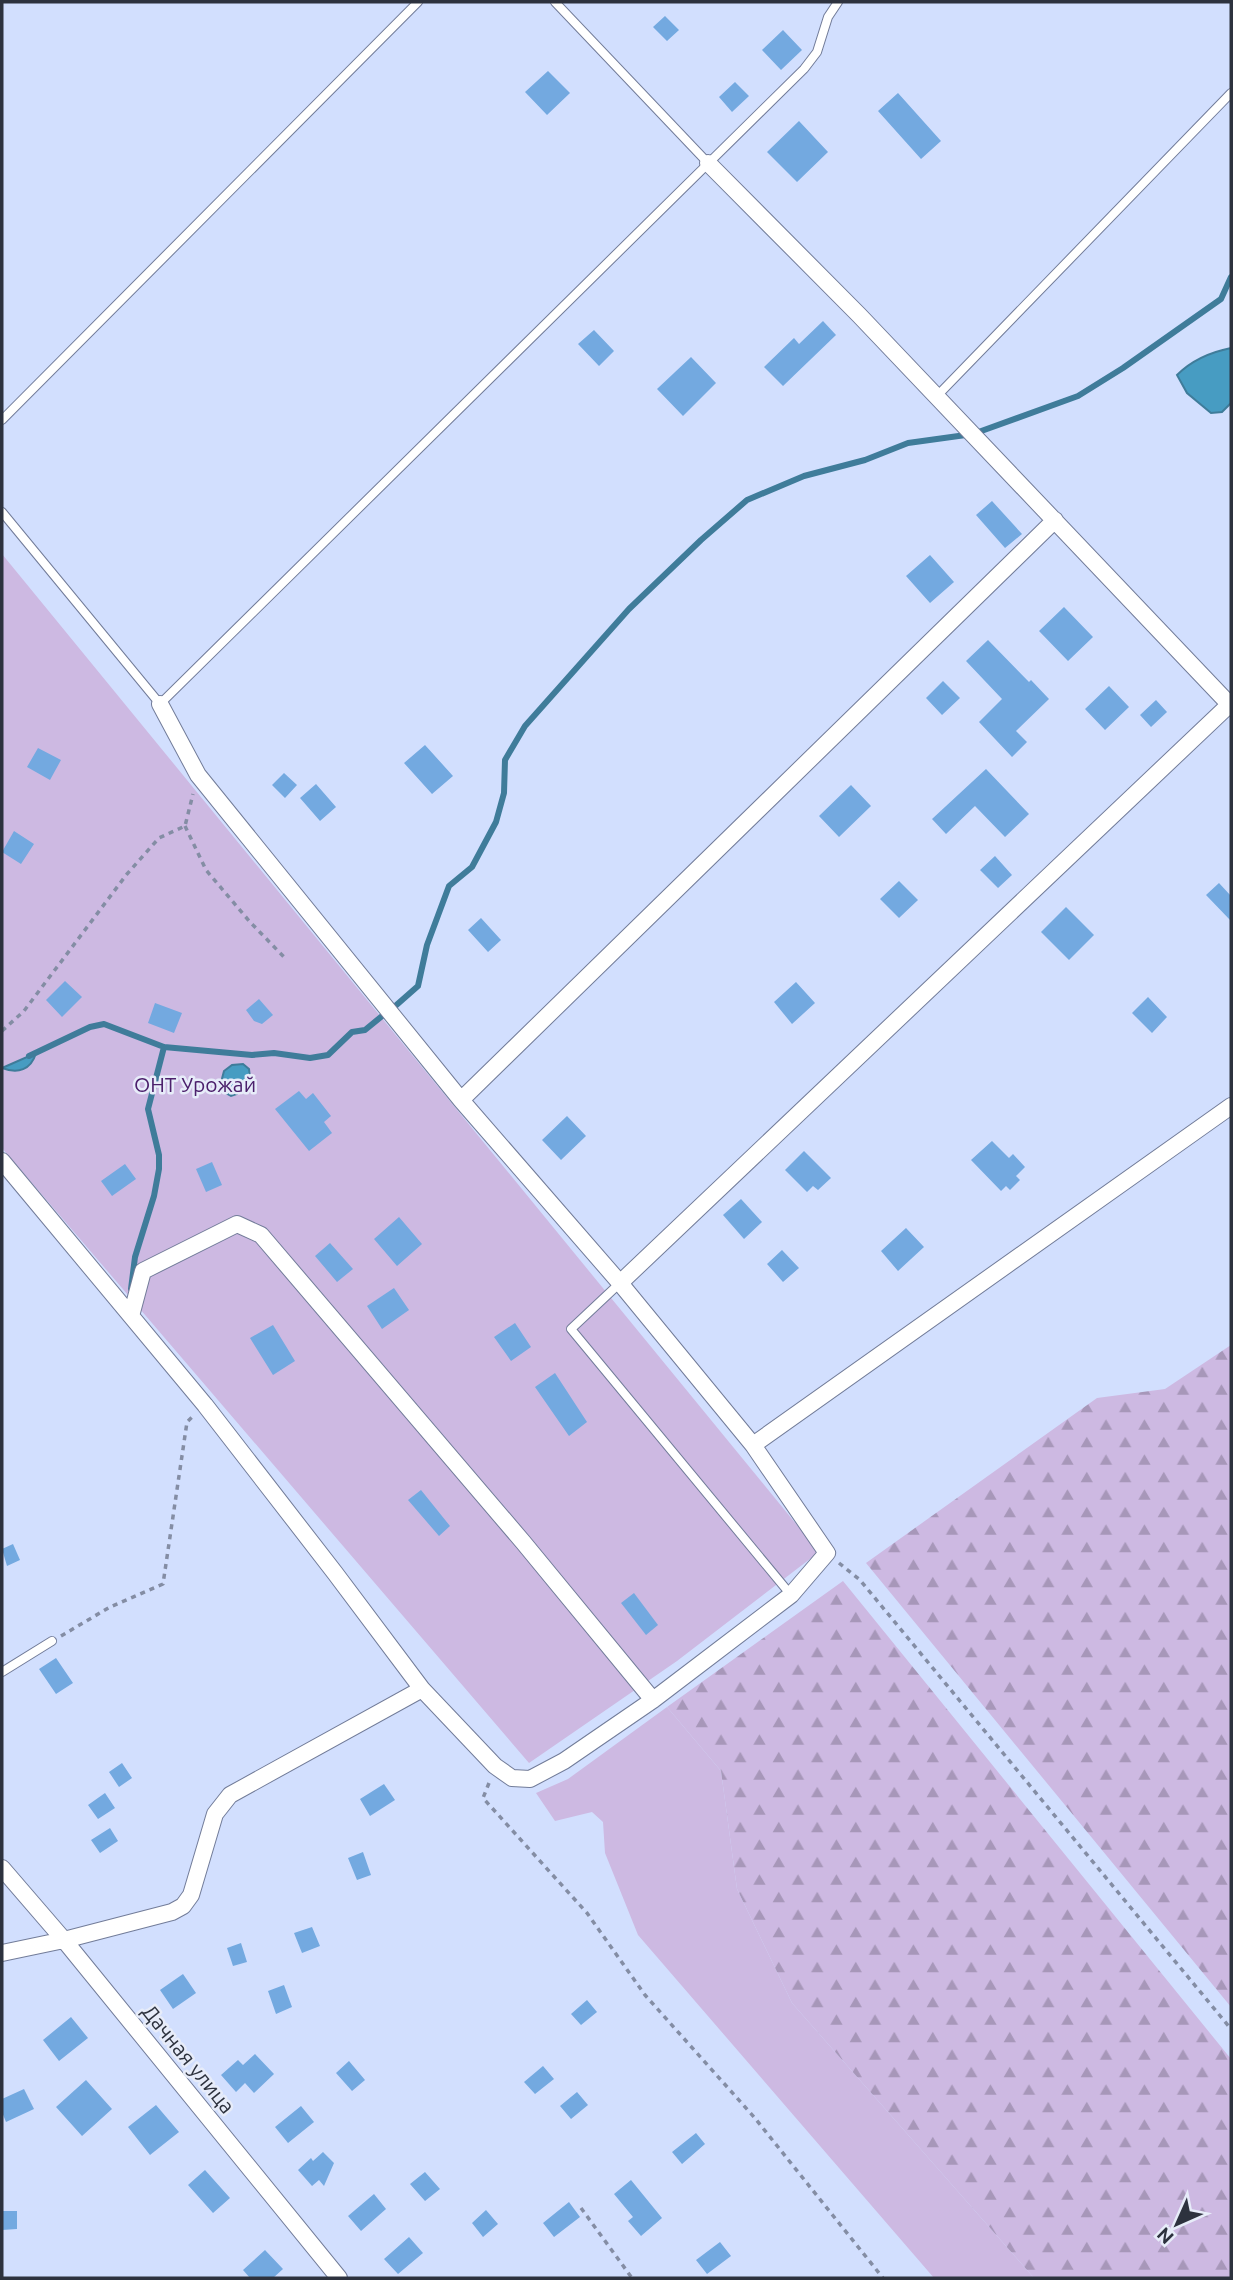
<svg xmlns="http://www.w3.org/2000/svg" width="1233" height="2280" viewBox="0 0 1233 2280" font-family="Ubuntu,sans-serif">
  <defs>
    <pattern id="forest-firs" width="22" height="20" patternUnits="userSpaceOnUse" patternTransform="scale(1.75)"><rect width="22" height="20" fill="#cdb9e2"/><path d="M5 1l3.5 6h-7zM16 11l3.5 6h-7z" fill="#a797b9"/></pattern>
  </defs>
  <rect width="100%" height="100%" fill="#d2dffe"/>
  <path fill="#cdb9e2" d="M 2,554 L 819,1552 L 677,1661 L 529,1763 L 2,1148 Z
    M 667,1707 L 721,1771 L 737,1889 L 792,2003 L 1034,2278 L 934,2278 L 638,1935 L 605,1853 L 603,1822 L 592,1812 L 555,1821 L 536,1793 L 568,1779 Z"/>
  <path fill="url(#forest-firs)" d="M 1231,1345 L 1231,2007 L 866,1563 L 1097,1398 L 1165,1389 Z
    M 843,1581 L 1231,2059 L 1231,2278 L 1034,2278 L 792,2003 L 737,1889 L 721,1771 L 667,1707 Z"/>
  <path fill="#479cc2" stroke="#3f7c9a" stroke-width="2" d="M 1231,348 L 1231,403 L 1222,412 L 1211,413 L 1187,393 L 1177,375 C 1192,360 1211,352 1231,348 Z
    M 36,1053 C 31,1070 18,1074 2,1068 Z
    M 243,1064 L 249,1069 L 250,1078 L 237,1094 L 231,1096 L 224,1092 L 220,1086 L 224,1071 L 232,1065 Z"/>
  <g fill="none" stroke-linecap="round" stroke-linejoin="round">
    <path stroke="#3f7c9a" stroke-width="6" d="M 393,1008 L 418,986 L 427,945 L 449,886 L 472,867 L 496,822 L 504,793 L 505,760 L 525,726 L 629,609 L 701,540 L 747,500 L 804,476 L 865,460 L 908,443 L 973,434 L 1078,396 L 1123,368 L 1221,299 L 1231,277
      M 29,1056 L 90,1027 L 104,1024 L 164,1047 L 252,1055 L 274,1053 L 310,1058 L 328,1055 L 352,1032 L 365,1030 L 387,1012
      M 131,1289 L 135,1257 L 154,1196 L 159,1169 L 159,1155 L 148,1109 L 164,1047"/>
  </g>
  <path fill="#73a9e0" d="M 665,16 L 679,30 L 667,41 L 653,27 Z
    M 783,30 L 802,50 L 781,70 L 762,50 Z
    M 548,71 L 570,93 L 547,115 L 525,92 Z
    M 735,82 L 749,96 L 732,112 L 719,97 Z
    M 898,93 L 941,141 L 921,159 L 878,111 Z
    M 799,121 L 828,152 L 797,182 L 767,152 Z
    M 823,321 L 836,335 L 783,386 L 764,367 L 794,338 L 799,344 Z
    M 594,330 L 614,351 L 599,366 L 578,344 Z
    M 691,357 L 716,383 L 683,416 L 657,389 Z
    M 992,501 L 1022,534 L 1005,548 L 976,515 Z
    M 930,555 L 954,582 L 930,603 L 906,576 Z
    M 1064,607 L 1093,637 L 1068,661 L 1039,631 Z
    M 988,640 L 1029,682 L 1031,680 L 1049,699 L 1016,731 L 1027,742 L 1012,757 L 979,722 L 1002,699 L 966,661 Z
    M 943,681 L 960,698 L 942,715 L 926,698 Z
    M 1109,686 L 1129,707 L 1105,730 L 1085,709 Z
    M 1156,700 L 1167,712 L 1151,727 L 1140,715 Z
    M 425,745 L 453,776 L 432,794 L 404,763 Z
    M 38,748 L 61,760 L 50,780 L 27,767 Z
    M 986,769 L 1029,814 L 1005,837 L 975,806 L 946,834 L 932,819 Z
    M 284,773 L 297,785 L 285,798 L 272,785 Z
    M 316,784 L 336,807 L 320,821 L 300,798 Z
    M 851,785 L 871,806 L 839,837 L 819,816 Z
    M 14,831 L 34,844 L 21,864 L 2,852 Z
    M 995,856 L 1012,875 L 998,888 L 980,870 Z
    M 899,881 L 918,900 L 899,918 L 880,899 Z
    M 1219,883 L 1231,896 L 1231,921 L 1206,895 Z
    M 1066,907 L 1094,935 L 1069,960 L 1041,932 Z
    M 481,918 L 501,940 L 488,952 L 468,930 Z
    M 65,981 L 82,997 L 62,1017 L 46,1000 Z
    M 796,982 L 815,1003 L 792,1024 L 774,1002 Z
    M 1148,997 L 1167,1017 L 1152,1033 L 1132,1013 Z
    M 259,999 L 273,1015 L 262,1024 L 254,1021 L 246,1010 Z
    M 155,1003 L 182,1013 L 174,1033 L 148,1023 Z
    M 299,1091 L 306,1099 L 313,1093 L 331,1116 L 324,1122 L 332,1133 L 309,1151 L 275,1109 Z
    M 567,1116 L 586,1136 L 561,1160 L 542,1140 Z
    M 992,1141 L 1009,1158 L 1013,1154 L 1025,1167 L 1016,1176 L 1020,1180 L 1010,1190 L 1006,1186 L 1001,1191 L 971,1160 Z
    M 804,1151 L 831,1178 L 818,1190 L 813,1186 L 807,1192 L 785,1170 Z
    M 212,1162 L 222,1185 L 206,1192 L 196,1169 Z
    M 125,1164 L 136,1179 L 112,1196 L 101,1181 Z
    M 741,1199 L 762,1222 L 744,1239 L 723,1215 Z
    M 399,1217 L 422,1244 L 397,1266 L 374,1239 Z
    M 906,1228 L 924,1247 L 898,1271 L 881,1251 Z
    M 330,1243 L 353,1269 L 337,1282 L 315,1256 Z
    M 782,1250 L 799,1268 L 783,1282 L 767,1264 Z
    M 394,1288 L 409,1310 L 382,1329 L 367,1306 Z
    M 515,1323 L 531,1347 L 511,1361 L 494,1337 Z
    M 273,1325 L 295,1361 L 273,1375 L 250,1338 Z
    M 555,1373 L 587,1422 L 569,1436 L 535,1387 Z
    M 421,1490 L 450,1526 L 439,1536 L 408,1500 Z
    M 13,1544 L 20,1560 L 7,1566 L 2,1549 Z
    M 634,1593 L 658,1625 L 646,1635 L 621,1603 Z
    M 56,1658 L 73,1683 L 56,1694 L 39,1669 Z
    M 122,1763 L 132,1778 L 119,1787 L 109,1772 Z
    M 384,1784 L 395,1800 L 370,1816 L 360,1799 Z
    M 105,1793 L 115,1808 L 98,1819 L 88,1805 Z
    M 110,1828 L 118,1841 L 100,1853 L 91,1840 Z
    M 363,1852 L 371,1875 L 357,1880 L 348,1858 Z
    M 312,1927 L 320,1946 L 302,1953 L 294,1933 Z
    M 241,1943 L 247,1962 L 233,1966 L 227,1948 Z
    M 183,1974 L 196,1993 L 173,2009 L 160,1990 Z
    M 284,1985 L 292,2007 L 276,2014 L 268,1991 Z
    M 587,2000 L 597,2012 L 581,2025 L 571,2014 Z
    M 71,2017 L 88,2038 L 59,2061 L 43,2040 Z
    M 255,2054 L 274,2074 L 254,2093 L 245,2083 L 236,2092 L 221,2075 L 238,2060 L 243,2065 Z
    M 349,2061 L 365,2080 L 352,2091 L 336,2073 Z
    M 543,2066 L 554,2079 L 535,2094 L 524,2082 Z
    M 86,2080 L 112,2109 L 82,2136 L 56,2107 Z
    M 24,2089 L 34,2109 L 6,2122 L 2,2112 L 2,2099 Z
    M 577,2092 L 588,2105 L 571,2119 L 560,2106 Z
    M 156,2105 L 179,2132 L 150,2155 L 128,2127 Z
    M 301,2106 L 314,2122 L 288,2143 L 275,2127 Z
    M 696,2133 L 705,2144 L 682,2164 L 672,2152 Z
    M 323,2152 L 334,2163 L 324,2186 L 319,2180 L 312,2186 L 298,2170 L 311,2158 L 313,2161 Z
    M 205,2170 L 230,2198 L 213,2213 L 188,2185 Z
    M 425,2172 L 440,2189 L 425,2201 L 410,2184 Z
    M 631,2180 L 662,2218 L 641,2236 L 628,2221 L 633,2217 L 614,2194 Z
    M 374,2194 L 386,2209 L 361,2231 L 348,2216 Z
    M 569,2202 L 580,2217 L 554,2237 L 543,2223 Z
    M 486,2210 L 498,2224 L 483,2237 L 472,2223 Z
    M 2,2211 L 17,2211 L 17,2229 L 2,2230 Z
    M 409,2237 L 423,2253 L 398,2274 L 384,2259 Z
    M 720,2242 L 731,2256 L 707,2274 L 696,2260 Z
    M 265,2250 L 283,2269 L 273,2278 L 250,2278 L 243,2270 Z"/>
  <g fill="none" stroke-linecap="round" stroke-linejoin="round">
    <g stroke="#727c99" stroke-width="10">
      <path id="lane" d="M 555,2 L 708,163
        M 937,396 L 1231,93
        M 2,420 L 418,2
        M 2,512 L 160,704 L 804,69 L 817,52 L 828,17 L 838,2
        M 620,1283 L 571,1329 L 791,1595
        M 2,1672 L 52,1641"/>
    </g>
    <g stroke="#727c99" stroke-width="18">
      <path id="street" d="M 708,163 L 859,315 L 1231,706
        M 461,1100 L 1055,520
        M 2,1161 L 205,1405 L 335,1573 L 422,1689 L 495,1766 L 512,1778 L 530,1779 L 564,1761 L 653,1700 L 791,1595 L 827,1553 L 753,1445 L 620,1283 L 461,1100 L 198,775 L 160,704
        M 620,1283 L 1231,703
        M 131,1316 L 143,1271 L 237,1224 L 261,1235 L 523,1542 L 653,1700
        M 753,1445 L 1231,1106
        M 2,1868 L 64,1940 L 339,2278
        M 2,1953 L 64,1940 L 172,1912 L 183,1906 L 191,1895 L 215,1814 L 230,1795 L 422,1689"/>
    </g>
    <path stroke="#848da4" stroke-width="3.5" stroke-dasharray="5 5" stroke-linecap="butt" d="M 185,826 L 206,870 L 250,922 L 284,957
      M 2,1031 L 24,1011 L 127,874 L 159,838 L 185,826 L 193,794
      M 839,1563 L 860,1580 L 1231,2029
      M 61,1636 L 110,1607 L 163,1584 L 187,1422 L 193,1416
      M 489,1783 L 483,1798 L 587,1913 L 645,1995 L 754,2117 L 883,2278
      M 581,2208 L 632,2278"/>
    <use href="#lane" stroke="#fff" stroke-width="8"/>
    <use href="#street" stroke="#fff" stroke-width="16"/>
  </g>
  <g text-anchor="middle" stroke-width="5" stroke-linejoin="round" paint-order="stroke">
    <g font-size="21" fill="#4c206c" stroke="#e7ecf9">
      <text x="195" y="1092">ОНТ Урожай</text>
    </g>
    <g font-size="21" fill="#2d323e" stroke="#e7ecf9">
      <text transform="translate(188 2059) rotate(51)" y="7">Дачная улица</text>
    </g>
  </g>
  <rect width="1233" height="2280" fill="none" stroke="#2d323e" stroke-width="7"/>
  <g transform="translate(1177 2224) rotate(225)" stroke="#e7ecf9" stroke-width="5" paint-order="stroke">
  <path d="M0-5L12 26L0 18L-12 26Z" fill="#2d323e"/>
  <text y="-10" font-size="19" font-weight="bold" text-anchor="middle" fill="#2d323e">N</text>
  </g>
</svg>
